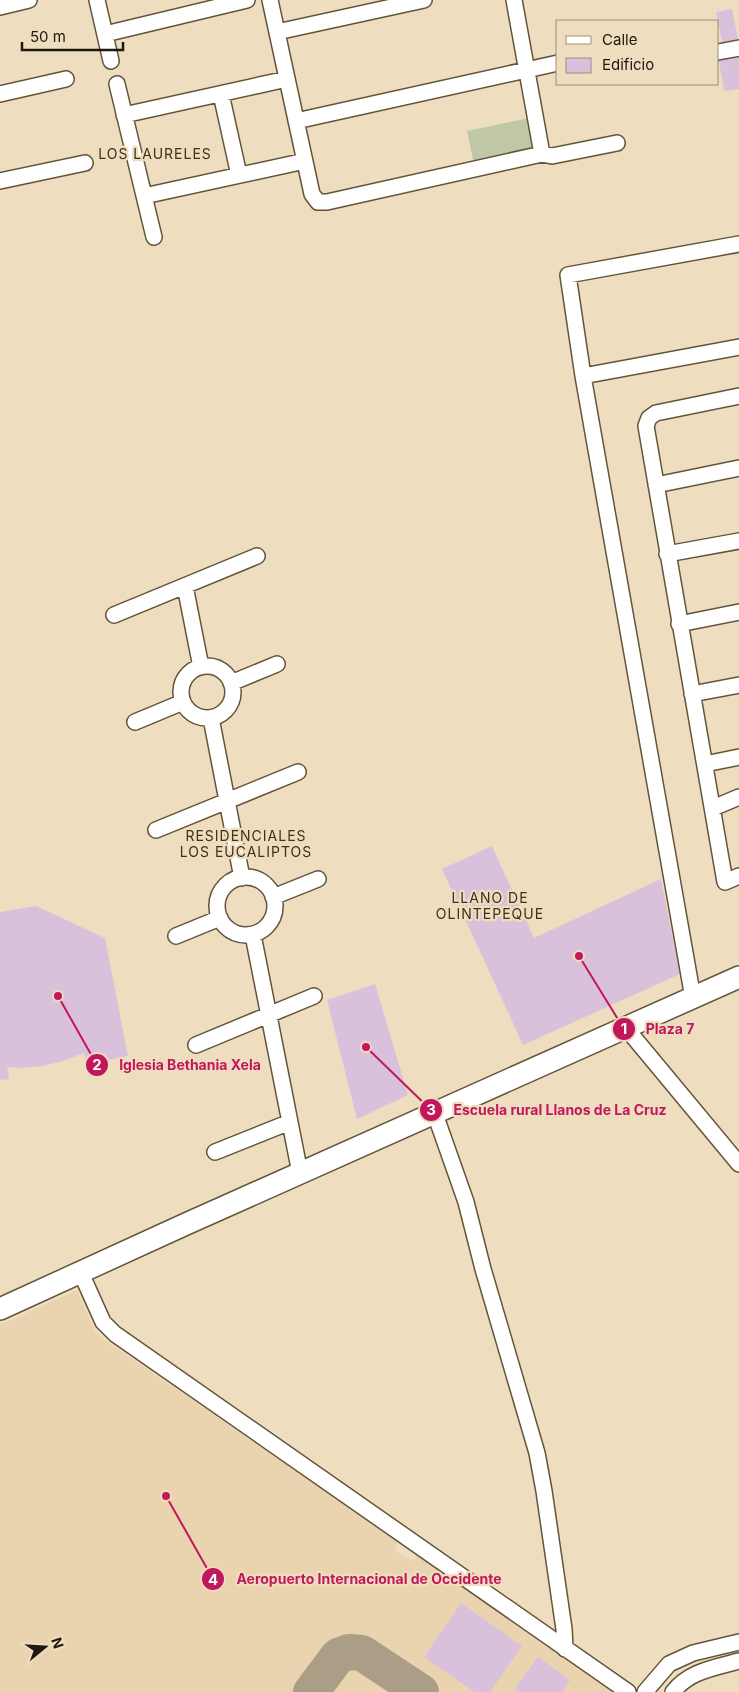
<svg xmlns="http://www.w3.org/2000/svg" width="739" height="1692" viewBox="0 0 739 1692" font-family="Inter,sans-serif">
  <rect width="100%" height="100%" fill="#eeddbf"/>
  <path fill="#e9d4af" d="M 77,1290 L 96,1334 L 398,1541 L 395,1550 L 413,1562 L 417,1555 L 621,1692 L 0,1692 L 0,1325 Z"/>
  <path fill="#c0c7a7" d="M 529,118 L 536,151 L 474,164 L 467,131 Z"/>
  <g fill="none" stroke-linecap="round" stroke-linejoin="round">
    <path stroke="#ac9e86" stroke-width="36" d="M 311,1692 L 338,1656 L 349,1652 L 362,1653 L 421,1692"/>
  </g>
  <path fill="#dac1db" d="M 732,9 L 738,39 L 722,42 L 716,12 Z
    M 739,53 L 739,89 L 724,91 L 718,56 Z
    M 492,846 L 534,938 L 661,879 L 680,974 L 523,1045 L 442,869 Z
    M 36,906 L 105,938 L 128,1056 L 87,1064 L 84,1053 L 60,1062 L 42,1066 L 23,1068 L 7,1067 L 9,1079 L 0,1080 L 0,912 Z
    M 375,984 L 408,1095 L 357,1119 L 327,1000 Z
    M 461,1603 L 522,1646 L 490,1692 L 474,1692 L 424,1657 Z
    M 538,1657 L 570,1680 L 562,1692 L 519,1692 L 515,1689 Z"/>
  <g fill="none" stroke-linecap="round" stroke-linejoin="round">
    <g stroke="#63543a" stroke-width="18">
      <path id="minor" d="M 97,0 L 111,61
        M 270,0 L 312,194 L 318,202 L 327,202 L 542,154 L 552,156 L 617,143
        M 514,0 L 542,154
        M 0,7 L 29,0
        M 277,32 L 424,0
        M 105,34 L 247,0
        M 718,52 L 739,48
        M 117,84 L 154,237
        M 0,94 L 66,79
        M 221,94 L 239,175
        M 124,115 L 287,79
        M 296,121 L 558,63
        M 0,181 L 85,163
        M 144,196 L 305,161
        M 583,376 L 739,347
        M 739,396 L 656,413 L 649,418 L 646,426 L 725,882 L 739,876
        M 656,485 L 739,468
        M 667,554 L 739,541
        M 185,586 L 201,667
        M 114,615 L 257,556
        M 679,624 L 739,612
        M181 692a26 26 0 1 1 52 0a26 26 0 1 1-52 0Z
        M 231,683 L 277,664
        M 692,694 L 739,685
        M 211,718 L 242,878
        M 135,722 L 183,702
        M 705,764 L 739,757
        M 713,808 L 739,797
        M 156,830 L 298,772
        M217 906a29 29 0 1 1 58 0a29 29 0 1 1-58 0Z
        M 273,897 L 318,879
        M 253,935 L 300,1173
        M 176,936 L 220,918
        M 693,998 L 583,376 L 568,275 L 739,244
        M 626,1028 L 739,1164
        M 196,1045 L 314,996
        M 435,1114 L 466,1202 L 483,1269 L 537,1453 L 544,1491 L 564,1629 L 565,1649
        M 215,1152 L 290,1122
        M 81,1273 L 103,1322 L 115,1334 L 628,1692
        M 645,1692 L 669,1664 L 693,1653 L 739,1642
        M 673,1692 C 689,1671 714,1668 739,1661"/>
    </g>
    <g stroke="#63543a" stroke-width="24">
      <path id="secondary" d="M 0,1309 L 186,1224 L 739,977"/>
    </g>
    <use href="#minor" stroke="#fff" stroke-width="15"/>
    <use href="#secondary" stroke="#fff" stroke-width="21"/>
  </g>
  <g text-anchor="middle" stroke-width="4.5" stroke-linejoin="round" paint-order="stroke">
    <g font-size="14" letter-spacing="1" fill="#403219" stroke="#eeddbf">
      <text x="155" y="159">LOS LAURELES</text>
      <text x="246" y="841">RESIDENCIALES<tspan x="246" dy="16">LOS EUCALIPTOS</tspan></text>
      <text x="490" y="903">LLANO DE<tspan x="490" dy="16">OLINTEPEQUE</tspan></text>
    </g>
  </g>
  <path fill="none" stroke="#c2185b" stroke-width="2" d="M579 956L624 1029M58 996L97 1065M366 1047L431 1110M166 1496L213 1579"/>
  <g fill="#c2185b" stroke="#eeddbf" stroke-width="2">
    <circle cx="579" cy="956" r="5"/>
    <circle cx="58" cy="996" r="5"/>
    <circle cx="366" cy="1047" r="5"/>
    <circle cx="166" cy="1496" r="5"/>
    <circle cx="624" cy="1029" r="12"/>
    <circle cx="97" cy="1065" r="12"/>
    <circle cx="431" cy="1110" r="12"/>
    <circle cx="213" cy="1579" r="12"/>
  </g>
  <g font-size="15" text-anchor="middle" font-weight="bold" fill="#fff">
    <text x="624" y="1034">1</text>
    <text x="97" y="1070">2</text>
    <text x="431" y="1115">3</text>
    <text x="213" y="1585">4</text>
  </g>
  <g font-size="14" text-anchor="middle" font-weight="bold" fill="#c2185b" stroke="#eeddbf" stroke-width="4.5" stroke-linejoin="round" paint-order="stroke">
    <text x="670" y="1034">Plaza 7</text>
    <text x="190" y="1070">Iglesia Bethania Xela</text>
    <text x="560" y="1115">Escuela rural Llanos de La Cruz</text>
    <text x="369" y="1584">Aeropuerto Internacional de Occidente</text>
  </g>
  <rect x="556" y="20" width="162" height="65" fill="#eeddbf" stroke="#9b8e78"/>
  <rect x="566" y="36" width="25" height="8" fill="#ffffff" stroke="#9b8e78"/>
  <text x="602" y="45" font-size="15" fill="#1e180d">Calle</text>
  <rect x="566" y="58" width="25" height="15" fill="#dac1db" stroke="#9b8e78"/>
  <text x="602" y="70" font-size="15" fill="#1e180d">Edificio</text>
  <g transform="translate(45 1647) rotate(72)" stroke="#eeddbf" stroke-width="4" paint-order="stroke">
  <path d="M0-4L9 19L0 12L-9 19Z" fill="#1e180d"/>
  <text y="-8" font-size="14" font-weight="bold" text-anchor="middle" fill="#1e180d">N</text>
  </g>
  <path d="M22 42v8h101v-8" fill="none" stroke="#1e180d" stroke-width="2.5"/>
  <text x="30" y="42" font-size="15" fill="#1e180d" stroke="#eeddbf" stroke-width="4" paint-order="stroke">50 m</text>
</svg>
